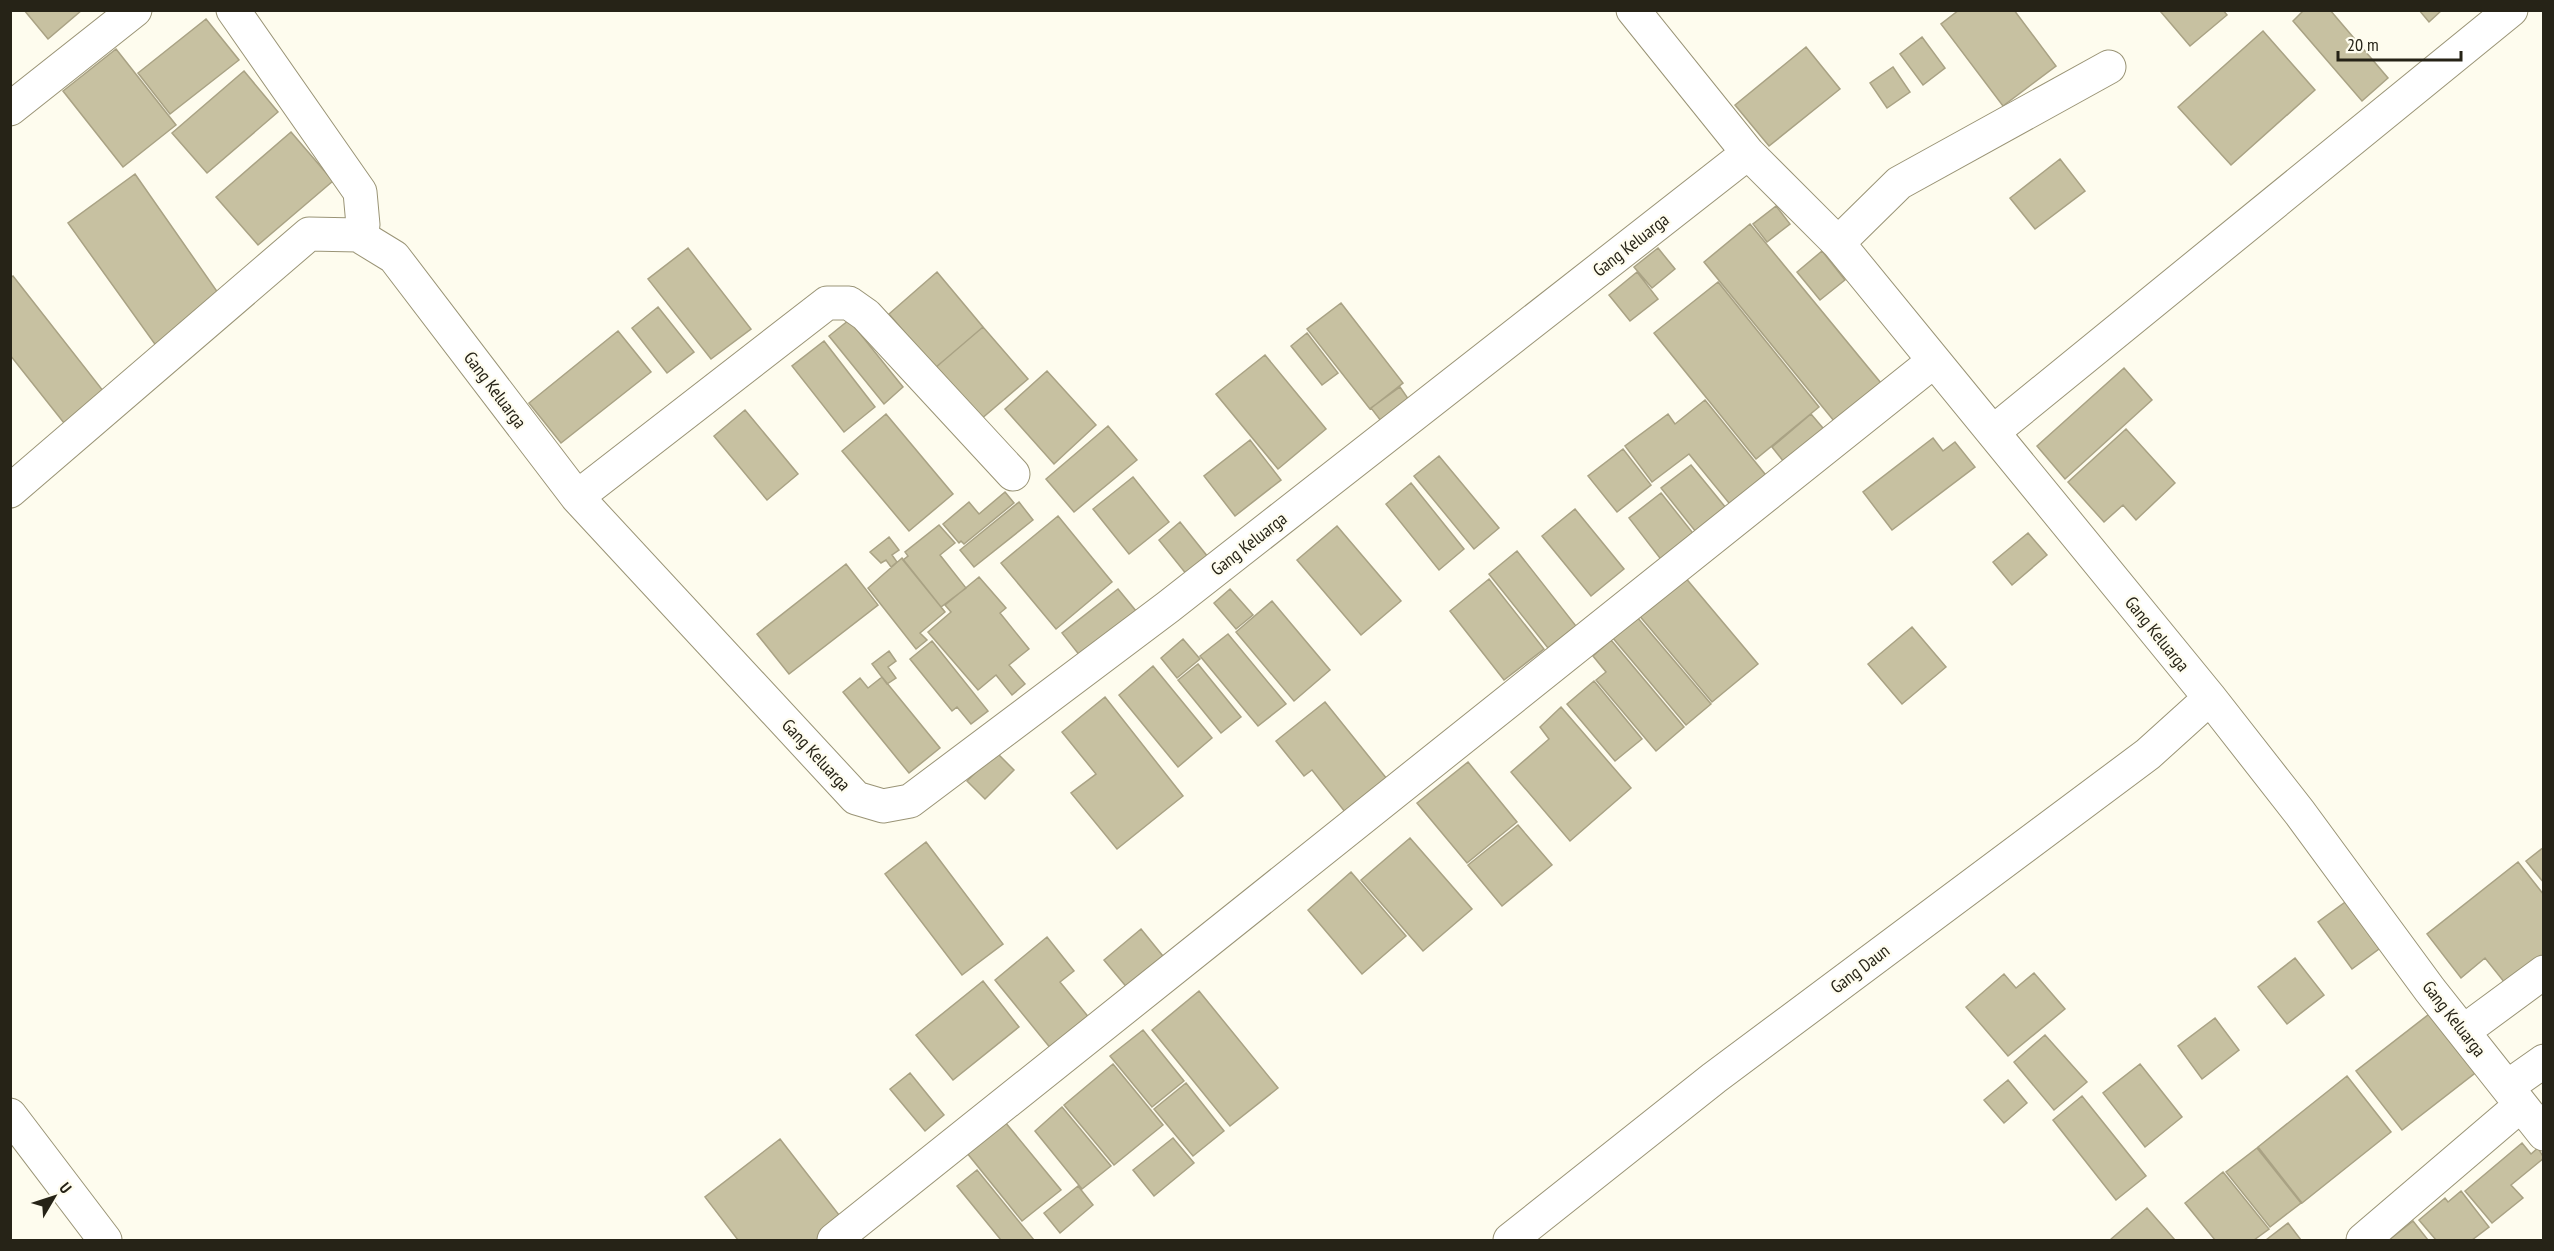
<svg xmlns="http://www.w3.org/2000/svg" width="2554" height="1251" viewBox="0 0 2554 1251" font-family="'PT Sans Narrow',sans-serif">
  <rect width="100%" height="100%" fill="#fefcee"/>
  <path fill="#c7c1a1" stroke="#a9a284" stroke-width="1.5" d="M 24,10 L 82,10 L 48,39 Z
    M 1959,10 L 2014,10 L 2056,66 L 2003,106 L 1941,24 Z
    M 2163,10 L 2223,10 L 2227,15 L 2190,46 L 2161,12 Z
    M 2304,10 L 2330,10 L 2388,78 L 2362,101 L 2293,21 Z
    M 2419,10 L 2442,10 L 2429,22 Z
    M 206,19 L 239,60 L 170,114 L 138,73 Z
    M 2263,31 L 2315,90 L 2231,165 L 2178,107 Z
    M 1922,37 L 1945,68 L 1923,85 L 1900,54 Z
    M 1806,47 L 1840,89 L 1769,146 L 1735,105 Z
    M 116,49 L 176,125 L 123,167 L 63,91 Z
    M 1893,67 L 1910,92 L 1887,108 L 1870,83 Z
    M 244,71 L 278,112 L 207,173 L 172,133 Z
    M 291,132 L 333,181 L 258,245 L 216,197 Z
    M 2060,159 L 2085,191 L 2035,229 L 2010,198 Z
    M 135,174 L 223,300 L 157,347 L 68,223 Z
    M 1776,206 L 1790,224 L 1767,242 L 1753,224 Z
    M 1750,224 L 1890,394 L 1843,432 L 1704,262 Z
    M 688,248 L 751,329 L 711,359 L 648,279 Z
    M 1658,248 L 1675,269 L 1652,288 L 1634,267 Z
    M 1822,251 L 1845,280 L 1820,300 L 1797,272 Z
    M 937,272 L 983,327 L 935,368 L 889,314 Z
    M 1637,272 L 1658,299 L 1630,321 L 1609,295 Z
    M 13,276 L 104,392 L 64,423 L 10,355 L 10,278 Z
    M 1718,282 L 1819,407 L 1756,459 L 1654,333 Z
    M 1341,303 L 1403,383 L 1370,409 L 1307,329 Z
    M 658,307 L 694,352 L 667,373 L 632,328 Z
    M 849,320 L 903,387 L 884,404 L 829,336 Z
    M 983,327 L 1028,379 L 980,420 L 935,368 Z
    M 618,331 L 651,372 L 561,443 L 529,403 Z
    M 1307,333 L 1338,373 L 1322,385 L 1291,346 Z
    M 824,341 L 875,407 L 844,432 L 792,366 Z
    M 1265,355 L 1326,429 L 1278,469 L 1216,394 Z
    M 2124,368 L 2152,400 L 2065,479 L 2037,446 Z
    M 1047,371 L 1096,425 L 1054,464 L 1005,409 Z
    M 1400,387 L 1409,400 L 1381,421 L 1371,408 Z
    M 1705,400 L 1769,479 L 1733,508 L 1689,454 L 1652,482 L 1625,446 L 1668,414 L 1675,424 Z
    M 745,410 L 798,474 L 767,500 L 714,436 Z
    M 886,414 L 953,494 L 909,531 L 842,451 Z
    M 1811,414 L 1828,434 L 1788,467 L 1772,447 Z
    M 1108,426 L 1137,460 L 1074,512 L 1046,479 Z
    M 2126,429 L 2175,483 L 2136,520 L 2123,505 L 2104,522 L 2068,482 Z
    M 1933,438 L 1943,451 L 1955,442 L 1975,467 L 1892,530 L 1863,492 Z
    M 1250,440 L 1281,480 L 1235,516 L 1204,476 Z
    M 1623,449 L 1651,485 L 1617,512 L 1588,476 Z
    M 1439,456 L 1499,528 L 1474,549 L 1414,476 Z
    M 1691,465 L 1726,508 L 1696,532 L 1661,488 Z
    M 1133,477 L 1169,522 L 1129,554 L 1093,509 Z
    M 1411,483 L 1464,549 L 1439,570 L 1386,504 Z
    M 1005,492 L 1014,503 L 964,544 L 961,541 L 959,543 L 943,524 L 969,502 L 979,514 Z
    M 1661,493 L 1696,537 L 1663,562 L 1629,518 Z
    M 1019,502 L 1033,520 L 974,567 L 960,550 Z
    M 1575,509 L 1624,569 L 1591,596 L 1542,536 Z
    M 1058,516 L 1112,582 L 1056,629 L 1001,563 Z
    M 1180,522 L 1208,557 L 1187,575 L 1159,540 Z
    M 939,525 L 955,543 L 940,555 L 966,588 L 941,607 L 903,560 L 908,556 L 905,552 Z
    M 1337,526 L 1401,601 L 1361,635 L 1297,560 Z
    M 2028,533 L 2047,555 L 2012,585 L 1993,562 Z
    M 889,537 L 899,550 L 892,555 L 897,562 L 891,567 L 886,560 L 881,563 L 870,552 Z
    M 1517,551 L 1576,626 L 1548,648 L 1489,574 Z
    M 902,558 L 945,612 L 920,633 L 927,640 L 916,649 L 868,588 Z
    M 846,564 L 878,605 L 789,674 L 757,634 Z
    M 1684,576 L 1758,664 L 1712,702 L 1638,614 Z
    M 979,577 L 1006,608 L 1000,613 L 1029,649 L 1009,665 L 1025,684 L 1012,695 L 996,675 L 978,690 L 928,632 L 951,612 L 945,605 Z
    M 1489,579 L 1544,649 L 1504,680 L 1450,611 Z
    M 1118,589 L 1141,617 L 1084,661 L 1062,633 Z
    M 1230,589 L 1253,615 L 1236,629 L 1214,603 Z
    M 1272,601 L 1330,670 L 1294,701 L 1236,632 Z
    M 1637,617 L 1711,704 L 1686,725 L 1612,637 Z
    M 1912,627 L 1946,667 L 1902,704 L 1868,664 Z
    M 1228,634 L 1286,704 L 1258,726 L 1200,656 Z
    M 1183,639 L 1200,659 L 1177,678 L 1161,658 Z
    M 1611,640 L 1684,727 L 1656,751 L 1596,680 L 1606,672 L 1593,656 Z
    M 932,641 L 988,711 L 971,724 L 957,707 L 952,711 L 910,659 Z
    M 889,651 L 896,661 L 888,667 L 896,678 L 887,684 L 872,664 Z
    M 1198,664 L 1241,717 L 1221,733 L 1178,680 Z
    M 1153,666 L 1212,738 L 1178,767 L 1119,695 Z
    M 882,677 L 940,748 L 909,773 L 843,692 L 860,678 L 868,688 Z
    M 1594,681 L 1642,739 L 1615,761 L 1567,704 Z
    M 1105,697 L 1183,796 L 1117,849 L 1071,793 L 1096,774 L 1062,732 Z
    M 1325,702 L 1391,784 L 1349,817 L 1312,770 L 1304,776 L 1276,741 Z
    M 1561,707 L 1631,788 L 1570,841 L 1511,772 L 1549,739 L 1540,727 Z
    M 996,752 L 1014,770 L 985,799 L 967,781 Z
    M 1468,762 L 1517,822 L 1467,863 L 1417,803 Z
    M 1518,825 L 1552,865 L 1502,906 L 1468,865 Z
    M 1410,838 L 1472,909 L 1423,951 L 1361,880 Z
    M 926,842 L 1003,944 L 962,975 L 885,874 Z
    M 2544,847 L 2544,883 L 2526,861 Z
    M 2518,862 L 2544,895 L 2544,961 L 2509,988 L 2485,958 L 2461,978 L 2427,934 Z
    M 1351,872 L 1406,936 L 1362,974 L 1308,910 Z
    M 2348,900 L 2383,946 L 2352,969 L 2318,922 Z
    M 1141,929 L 1171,966 L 1134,996 L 1104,960 Z
    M 1047,937 L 1074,971 L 1060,982 L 1095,1025 L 1056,1055 L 995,980 Z
    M 2295,958 L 2324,995 L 2287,1024 L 2258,987 Z
    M 2034,973 L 2065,1009 L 2008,1056 L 1966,1007 L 2004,974 L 2016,988 Z
    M 983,981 L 1019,1027 L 953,1080 L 916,1035 Z
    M 1199,991 L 1278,1088 L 1230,1126 L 1152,1030 Z
    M 2433,1011 L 2479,1070 L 2402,1130 L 2356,1071 Z
    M 2215,1018 L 2239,1050 L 2202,1079 L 2178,1046 Z
    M 1143,1030 L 1184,1081 L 1152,1107 L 1110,1056 Z
    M 2045,1035 L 2087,1082 L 2054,1110 L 2014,1062 Z
    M 1113,1064 L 1163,1125 L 1114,1165 L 1064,1105 Z
    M 2140,1064 L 2182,1117 L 2145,1147 L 2103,1093 Z
    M 910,1073 L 944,1115 L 925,1131 L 890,1089 Z
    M 2347,1076 L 2391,1132 L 2302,1203 L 2258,1147 Z
    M 2008,1080 L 2027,1103 L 2004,1123 L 1984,1100 Z
    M 1186,1083 L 1224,1131 L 1193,1156 L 1154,1109 Z
    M 2082,1096 L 2146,1176 L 2116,1200 L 2053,1120 Z
    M 1062,1107 L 1111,1166 L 1082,1189 L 1035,1131 Z
    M 1005,1122 L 1061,1190 L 1022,1221 L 967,1153 Z
    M 1173,1138 L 1194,1163 L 1154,1196 L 1133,1170 Z
    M 780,1139 L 843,1220 L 817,1240 L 738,1240 L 705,1197 Z
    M 2522,1143 L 2531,1154 L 2538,1148 L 2544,1158 L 2511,1185 L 2523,1198 L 2492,1223 L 2465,1191 Z
    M 2257,1148 L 2301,1203 L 2270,1227 L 2226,1172 Z
    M 977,1170 L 1034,1240 L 1001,1240 L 957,1186 Z
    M 2223,1172 L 2269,1229 L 2254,1240 L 2215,1240 L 2185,1203 Z
    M 1078,1186 L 1093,1205 L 1060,1233 L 1044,1213 Z
    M 2461,1191 L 2489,1227 L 2472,1240 L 2436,1240 L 2419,1220 L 2445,1198 L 2448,1202 Z
    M 2147,1208 L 2175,1240 L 2110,1240 Z
    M 2413,1221 L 2428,1240 L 2389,1240 Z
    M 2288,1223 L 2301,1240 L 2266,1240 Z"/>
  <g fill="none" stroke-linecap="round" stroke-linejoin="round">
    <g stroke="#9a9476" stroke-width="35">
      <path id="minor" d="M 233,10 L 360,192 L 363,225 L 358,235
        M 1633,10 L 1748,153
        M 10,109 L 135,10
        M 1838,243 L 1899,183 L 2109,67
        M 1993,432 L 2511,10
        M 10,491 L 309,234 L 358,235 L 394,257 L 577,497 L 856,798 L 883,806 L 910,801 L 1168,607 L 1748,153 L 1838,243 L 2210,698 L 2300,813 L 2430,990 L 2544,1134
        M 577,497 L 827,303 L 849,303 L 866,315 L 1013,474
        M 2464,1031 L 2544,972
        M 2507,1087 L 2544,1061
        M 10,1115 L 105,1240
        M 834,1240 L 1934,361
        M 1510,1240 L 1714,1078 L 2148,754 L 2210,698
        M 2363,1240 L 2521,1105"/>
    </g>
    <use href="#minor" stroke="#fff" stroke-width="33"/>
  </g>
  <g text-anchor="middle" stroke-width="4.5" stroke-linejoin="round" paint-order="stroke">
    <g font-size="18" fill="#262317" stroke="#fefcee">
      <text transform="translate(1631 245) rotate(-38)" y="6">Gang Keluarga</text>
      <text transform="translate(495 390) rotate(53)" y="6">Gang Keluarga</text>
      <text transform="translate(1249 544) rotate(-38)" y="6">Gang Keluarga</text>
      <text transform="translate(2157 634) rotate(51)" y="6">Gang Keluarga</text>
      <text transform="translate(816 755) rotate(47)" y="6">Gang Keluarga</text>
      <text transform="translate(1860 969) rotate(-37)" y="6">Gang Daun</text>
      <text transform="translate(2454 1019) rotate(52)" y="6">Gang Keluarga</text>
    </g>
  </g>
  <rect width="2554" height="1251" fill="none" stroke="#262317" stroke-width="24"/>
  <g transform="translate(54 1197) rotate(51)" stroke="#fefcee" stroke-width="4.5" paint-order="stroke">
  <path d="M0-4.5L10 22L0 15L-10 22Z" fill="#262317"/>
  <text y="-9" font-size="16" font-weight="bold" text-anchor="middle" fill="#262317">U</text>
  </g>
  <path d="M2338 51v9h123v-9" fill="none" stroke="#262317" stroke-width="3"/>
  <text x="2347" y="51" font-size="18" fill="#262317" stroke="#fefcee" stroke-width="4.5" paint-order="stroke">20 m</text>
</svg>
